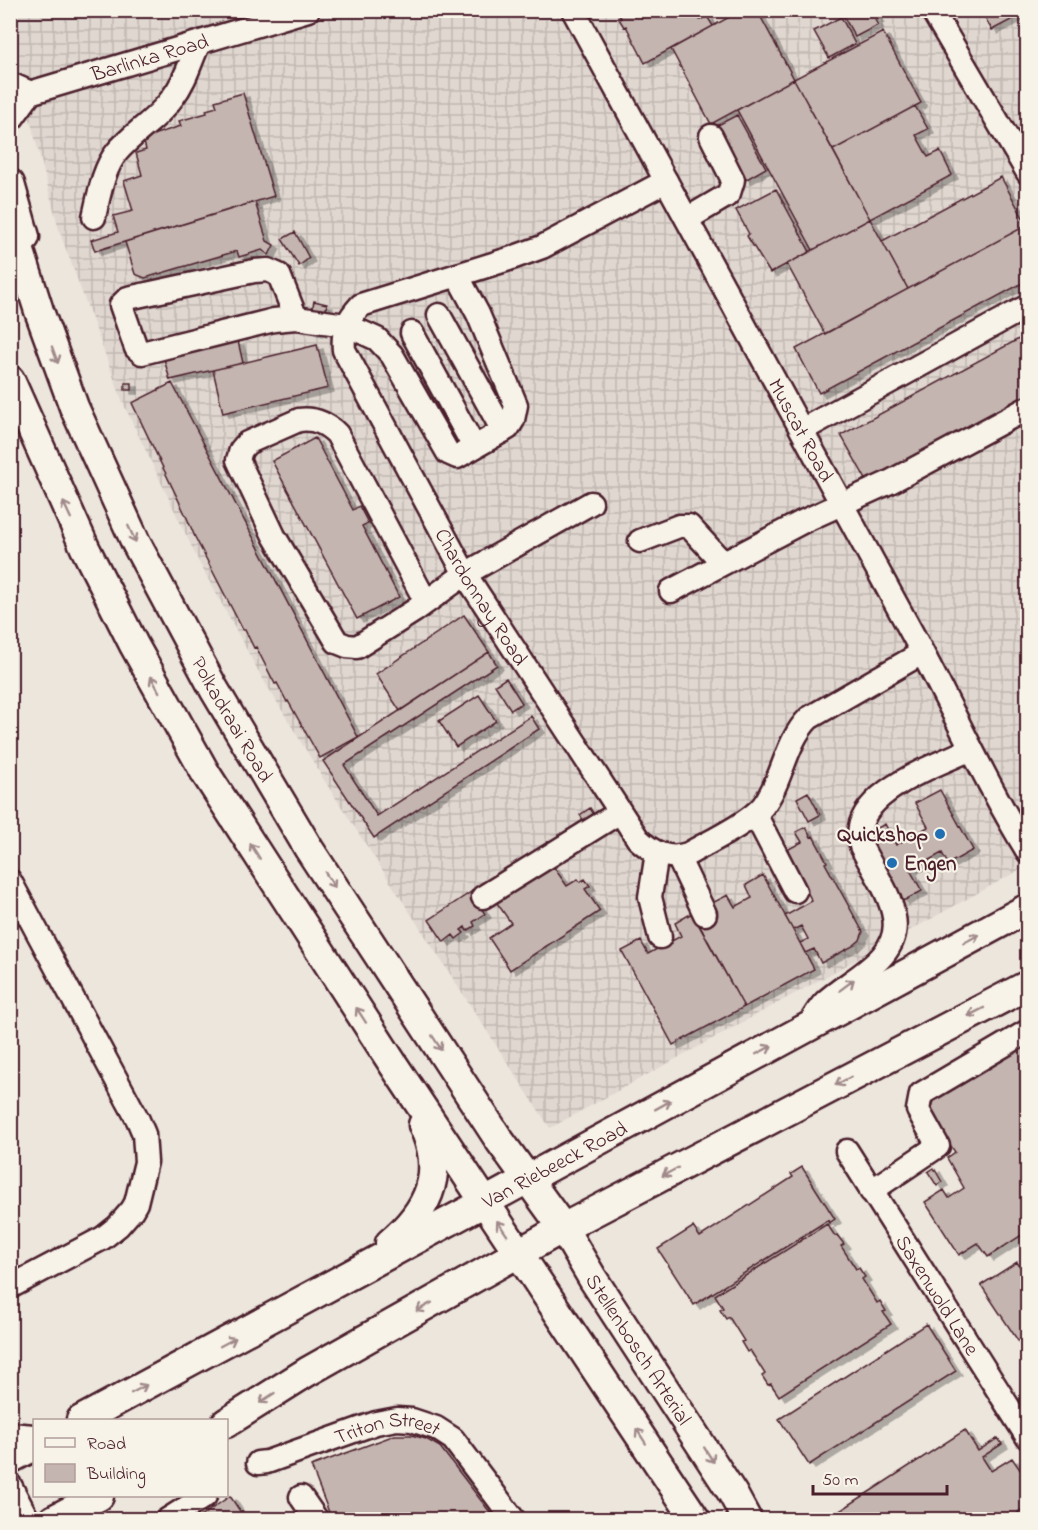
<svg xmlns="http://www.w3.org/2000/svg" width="1038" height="1530" viewBox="0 0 1038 1530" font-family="'Indie Flower',sans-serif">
  <defs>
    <pattern id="industrial-grid" width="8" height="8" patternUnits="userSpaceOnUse" patternTransform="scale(1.5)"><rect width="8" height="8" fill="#e0d7d0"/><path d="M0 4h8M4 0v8" fill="none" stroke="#c2b8b3"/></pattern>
    <filter id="shadow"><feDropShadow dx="6" dy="4" stdDeviation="0" flood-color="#0004"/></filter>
  </defs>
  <rect width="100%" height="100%" fill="#ece6dd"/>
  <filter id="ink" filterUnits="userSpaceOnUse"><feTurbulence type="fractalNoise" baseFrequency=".0167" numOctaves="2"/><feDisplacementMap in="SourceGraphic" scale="12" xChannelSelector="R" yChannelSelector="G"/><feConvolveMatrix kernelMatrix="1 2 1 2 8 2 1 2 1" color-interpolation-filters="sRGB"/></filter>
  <g filter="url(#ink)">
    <path fill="url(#industrial-grid)" d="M 10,11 L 1027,11 L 1027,866 L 550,1128 L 326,783 L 260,674 L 200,564 L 124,405 L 60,233 L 11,47 Z"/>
    <path fill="#c4b5b0" stroke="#4a1f2b" stroke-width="1.5" filter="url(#shadow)" d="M 627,10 L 638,10 L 642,18 L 655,10 L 694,10 L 700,20 L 707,16 L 713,26 L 645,63 L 626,26 L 624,27 L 619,19 L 621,18 L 619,15 Z
      M 742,10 L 757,10 L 794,79 L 711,124 L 671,49 Z
      M 851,10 L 873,10 L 878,19 L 875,20 L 878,25 L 855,37 L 843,15 Z
      M 981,10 L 1028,10 L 1028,11 L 992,30 Z
      M 841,17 L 855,44 L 829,58 L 814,31 Z
      M 883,32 L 921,103 L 833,150 L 794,79 Z
      M 794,79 L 870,219 L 813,250 L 737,110 Z
      M 1028,86 L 1028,101 L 1021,89 Z
      M 243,93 L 274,196 L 95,251 L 91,240 L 118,232 L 113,216 L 133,211 L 124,181 L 142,175 L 136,153 L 146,150 L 143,138 L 181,126 L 179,121 L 207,113 L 206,110 L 217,107 L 215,101 Z
      M 915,106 L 928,129 L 916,135 L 928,157 L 940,151 L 952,175 L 870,219 L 833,150 Z
      M 737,115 L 766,168 L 745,180 L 716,126 Z
      M 1001,177 L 1027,225 L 908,289 L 882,241 Z
      M 776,189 L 810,252 L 770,273 L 747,236 L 749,234 L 736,210 Z
      M 255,202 L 267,241 L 274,245 L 269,255 L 262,250 L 239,257 L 237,251 L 145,278 L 135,274 L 125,242 Z
      M 870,219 L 908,289 L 825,334 L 787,264 Z
      M 1027,225 L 1028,280 L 819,393 L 796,349 Z
      M 295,232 L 309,258 L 299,266 L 282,239 Z
      M 314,301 L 327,304 L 321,333 L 308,330 Z
      M 1028,334 L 1028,396 L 868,483 L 841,435 Z
      M 238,341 L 243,363 L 170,380 L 164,359 Z
      M 317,345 L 328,388 L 223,413 L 213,370 Z
      M 125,383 L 132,383 L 132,390 L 125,390 Z
      M 172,383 L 358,737 L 320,758 L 288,701 L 287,702 L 277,683 L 275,684 L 256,647 L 254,648 L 245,630 L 243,630 L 195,537 L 187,518 L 132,403 Z
      M 315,438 L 353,510 L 359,506 L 368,523 L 362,526 L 399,597 L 357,619 L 272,461 Z
      M 464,615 L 489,652 L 400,711 L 376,674 Z
      M 489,652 L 497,665 L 344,765 L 377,816 L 531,716 L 539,729 L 374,838 L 323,761 Z
      M 506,678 L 522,703 L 511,710 L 495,685 Z
      M 479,695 L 496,721 L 456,747 L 439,721 Z
      M 940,790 L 973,850 L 948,864 L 942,853 L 910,870 L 922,891 L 903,901 L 866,834 L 885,824 L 896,845 L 928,827 L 915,803 Z
      M 808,792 L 820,815 L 809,821 L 797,798 Z
      M 590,808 L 595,816 L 585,823 L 580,815 Z
      M 806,827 L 811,837 L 813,836 L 827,862 L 825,863 L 863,932 L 860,940 L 853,946 L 821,963 L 814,949 L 805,953 L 800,943 L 808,939 L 801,926 L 793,930 L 785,916 L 812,901 L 785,851 L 802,842 L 796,832 Z
      M 553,866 L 567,886 L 578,879 L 580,882 L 585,879 L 590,886 L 585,889 L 600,911 L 510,970 L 489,938 L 511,923 L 497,903 Z
      M 763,875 L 814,969 L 744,1007 L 700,926 L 716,917 L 710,904 L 728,895 L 735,907 L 752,898 L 746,885 Z
      M 471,892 L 485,914 L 473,922 L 475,926 L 467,931 L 465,927 L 461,930 L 464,933 L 456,939 L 453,935 L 444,942 L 429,920 Z
      M 692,913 L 744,1007 L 673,1045 L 622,951 L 641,941 L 648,954 L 681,936 L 675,923 Z
      M 1028,1036 L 1028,1231 L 988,1257 L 978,1243 L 959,1255 L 925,1202 L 944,1190 L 949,1198 L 964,1188 L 947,1158 L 955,1152 L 923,1104 Z
      M 802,1167 L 835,1219 L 829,1223 L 828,1220 L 694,1305 L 658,1249 L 693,1227 L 700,1237 L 793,1177 L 791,1174 Z
      M 934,1168 L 942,1182 L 937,1186 L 928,1172 Z
      M 827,1224 L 835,1236 L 837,1235 L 844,1244 L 841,1246 L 856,1269 L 859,1268 L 865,1277 L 862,1279 L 877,1303 L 880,1301 L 886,1311 L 883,1312 L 891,1324 L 779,1396 L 771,1384 L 768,1385 L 762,1376 L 765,1374 L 750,1350 L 747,1352 L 741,1342 L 744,1341 L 729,1317 L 726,1319 L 720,1310 L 723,1308 L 715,1295 Z
      M 1017,1262 L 1028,1279 L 1028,1356 L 981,1285 Z
      M 926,1324 L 956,1371 L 809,1465 L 779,1419 Z
      M 965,1430 L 978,1451 L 998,1438 L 1002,1444 L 982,1457 L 991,1471 L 1012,1458 L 1028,1481 L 1028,1506 L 1018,1512 L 1022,1520 L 831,1520 L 829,1518 Z
      M 395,1435 L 411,1435 L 426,1439 L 440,1447 L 496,1520 L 332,1520 L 311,1466 Z
      M 230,1496 L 246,1520 L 202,1520 L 200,1517 Z"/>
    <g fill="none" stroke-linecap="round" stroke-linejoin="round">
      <g stroke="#4a1f2b" stroke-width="27">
        <g id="minor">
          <path id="s1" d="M 573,10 C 687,218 799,427 913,635 C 952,707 985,782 1028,852"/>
          <path d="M 932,10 L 1028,173"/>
          <path id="s2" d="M 26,94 L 308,10"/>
          <path id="s3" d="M 666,181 L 542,247 L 509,259 L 361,305 C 348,319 342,330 344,350 L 465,574 L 638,839 C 652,852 668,861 688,854 C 709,842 749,823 763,806 C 783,780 785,742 809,718 L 922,653"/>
          <path d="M 94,217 C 99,196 103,169 117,152 C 134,132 158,119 173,97 C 186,80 190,62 199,43"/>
          <path d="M 687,219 L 726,196 L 729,193 L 733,180 L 711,136"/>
          <path d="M 439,315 L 503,431"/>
          <path d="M 296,318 L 279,275 L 268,270 L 254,271 L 128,298 L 121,305 L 136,348 L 142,353 L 274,320 L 296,318 L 346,325 L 377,339 L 392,355 L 448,453 L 457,457 L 508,428 L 513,420 L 516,405 L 478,314 L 457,275"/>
          <path d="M 412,333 L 474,447"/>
          <path d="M 802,430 L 1028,306"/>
          <path d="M 640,541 L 679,526 L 689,526 L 723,563"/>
          <path d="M 671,591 L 804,521 L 890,482 L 1028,408"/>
          <path d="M 426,602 L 337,434 C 326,423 315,418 299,420 L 247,443 L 241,450 L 238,460 L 274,536 L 337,642 L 347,646 L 357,647 L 414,611 L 465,574 L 591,503"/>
          <path d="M 755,814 L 795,891"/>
          <path d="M 657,853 L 650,897 L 660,937"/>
          <path d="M 678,857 L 705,914"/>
          <path d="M 10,881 L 138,1120 L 144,1134 L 146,1162 L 136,1203 L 132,1210 L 118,1226 L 103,1238 L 10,1287"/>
          <path d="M 483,897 L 620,812"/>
          <path d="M 809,1025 C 814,1017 818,1009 825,1002 C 849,979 902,959 894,917 C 890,892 872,869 861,846 C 846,795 935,766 971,749"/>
          <path id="s4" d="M 847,1151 L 1028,1438"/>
          <path d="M 871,1191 L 938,1146 L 918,1110 L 921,1094 L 1028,1031"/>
          <path d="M 10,1434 L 34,1436"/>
          <path id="s5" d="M 258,1463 L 267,1462 L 376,1423 L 397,1419 L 412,1420 L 436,1428 L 453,1439 L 514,1520"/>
          <path d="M 10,1485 L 28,1520"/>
          <path d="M 301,1497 L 317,1520"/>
          <path d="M 167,1520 L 205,1496"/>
        </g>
      </g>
      <g stroke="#4a1f2b" stroke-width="33">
        <g id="major">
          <path d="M 10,87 L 26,94 L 10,116"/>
          <path d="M 10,184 L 25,237"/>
          <path id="s6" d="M 10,220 L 39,311 L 74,407 L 136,543 L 214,689 L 309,849 L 500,1141 L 563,1228 L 593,1279 L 733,1494 L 747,1520"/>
          <path d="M 10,380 L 85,548 L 134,645 L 206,774 L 393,1064 L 696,1520"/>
          <path d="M 390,1243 C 429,1210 446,1173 423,1125"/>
          <path id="s7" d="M 81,1420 C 397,1250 712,1079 1028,908"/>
          <path d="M 226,1423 L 307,1372 L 563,1228 L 1028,985"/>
          <path d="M 10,1459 L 34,1446"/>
          <path d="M 53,1520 L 99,1496"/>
        </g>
      </g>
      <use href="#minor" stroke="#f7f3e8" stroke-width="22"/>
      <use href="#major" stroke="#f7f3e8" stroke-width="28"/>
    </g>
    <defs><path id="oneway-shaft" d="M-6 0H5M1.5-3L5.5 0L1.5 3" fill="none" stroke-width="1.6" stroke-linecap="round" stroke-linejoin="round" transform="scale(1.5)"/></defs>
    <g stroke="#a0898a">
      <use href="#oneway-shaft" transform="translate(55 355) rotate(70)"/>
      <use href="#oneway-shaft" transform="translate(67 510) rotate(-115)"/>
      <use href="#oneway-shaft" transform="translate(132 534) rotate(65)"/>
      <use href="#oneway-shaft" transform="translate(155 684) rotate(-118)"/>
      <use href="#oneway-shaft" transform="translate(255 851) rotate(-122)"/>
      <use href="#oneway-shaft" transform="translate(330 880) rotate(57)"/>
      <use href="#oneway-shaft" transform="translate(971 939) rotate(-28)"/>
      <use href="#oneway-shaft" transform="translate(847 985) rotate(-37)"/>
      <use href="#oneway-shaft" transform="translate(976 1012) rotate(153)"/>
      <use href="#oneway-shaft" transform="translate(361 1015) rotate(-123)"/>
      <use href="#oneway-shaft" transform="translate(437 1043) rotate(57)"/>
      <use href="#oneway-shaft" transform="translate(764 1050) rotate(-28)"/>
      <use href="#oneway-shaft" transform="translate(843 1081) rotate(152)"/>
      <use href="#oneway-shaft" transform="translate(663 1105) rotate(-29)"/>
      <use href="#oneway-shaft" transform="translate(670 1172) rotate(152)"/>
      <use href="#oneway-shaft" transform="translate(502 1228) rotate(-125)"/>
      <use href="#oneway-shaft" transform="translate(424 1307) rotate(151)"/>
      <use href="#oneway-shaft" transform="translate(228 1342) rotate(-28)"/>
      <use href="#oneway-shaft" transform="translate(139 1389) rotate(-28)"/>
      <use href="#oneway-shaft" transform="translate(267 1398) rotate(147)"/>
      <use href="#oneway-shaft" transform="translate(641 1436) rotate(-123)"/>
      <use href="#oneway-shaft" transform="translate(709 1455) rotate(57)"/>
    </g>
  </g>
  <g fill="#1f6fb2" stroke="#f7f3e8" stroke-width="2">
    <circle cx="940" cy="834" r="6"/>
    <circle cx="892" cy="863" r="6"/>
  </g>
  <g text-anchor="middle" stroke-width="4.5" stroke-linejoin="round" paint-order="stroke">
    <g font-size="21" fill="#4a1f2b" stroke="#f7f3e8">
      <text dy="7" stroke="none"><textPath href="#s2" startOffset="129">Barlinka Road</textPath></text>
      <text dy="7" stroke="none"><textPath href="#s1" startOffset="478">Muscat Road</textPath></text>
      <text dy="7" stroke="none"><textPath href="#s3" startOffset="663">Chardonnay Road</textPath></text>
      <text dy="7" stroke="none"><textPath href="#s6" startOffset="548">Polkadraai Road</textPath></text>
      <text dy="7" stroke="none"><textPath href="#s7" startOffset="538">Van Riebeeck Road</textPath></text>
      <text dy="7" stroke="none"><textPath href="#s4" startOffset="170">Saxenwold Lane</textPath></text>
      <text dy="7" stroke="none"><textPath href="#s6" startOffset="1298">Stellenbosch Arterial</textPath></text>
      <text dy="7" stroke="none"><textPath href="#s5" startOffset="136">Triton Street</textPath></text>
    </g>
    <g font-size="21" font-weight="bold" fill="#4a1f2b" stroke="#f7f3e8" text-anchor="end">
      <text x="928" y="841">Quickshop</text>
      <text x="904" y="870" text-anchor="start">Engen</text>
    </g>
  </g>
  <rect width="1038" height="1530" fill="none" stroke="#f7f3e8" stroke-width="36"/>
  <rect x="18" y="18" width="1002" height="1494" fill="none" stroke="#4a1f2b" stroke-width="2" filter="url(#ink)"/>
  <rect x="33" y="1419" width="195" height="78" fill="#f7f3e8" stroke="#b29e9c" stroke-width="1.5"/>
  <rect x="45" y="1438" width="30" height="9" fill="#f7f3e8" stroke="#b29e9c" stroke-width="1.5"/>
  <text x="87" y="1449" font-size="18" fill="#4a1f2b">Road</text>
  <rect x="45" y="1464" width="30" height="18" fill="#c4b5b0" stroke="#b29e9c" stroke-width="1.5"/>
  <text x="87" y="1479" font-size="18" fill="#4a1f2b">Building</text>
  <path d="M813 1485v9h134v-9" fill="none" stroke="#4a1f2b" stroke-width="3"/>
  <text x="822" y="1485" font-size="18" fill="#4a1f2b" stroke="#f7f3e8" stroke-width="4.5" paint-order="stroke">50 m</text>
</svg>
